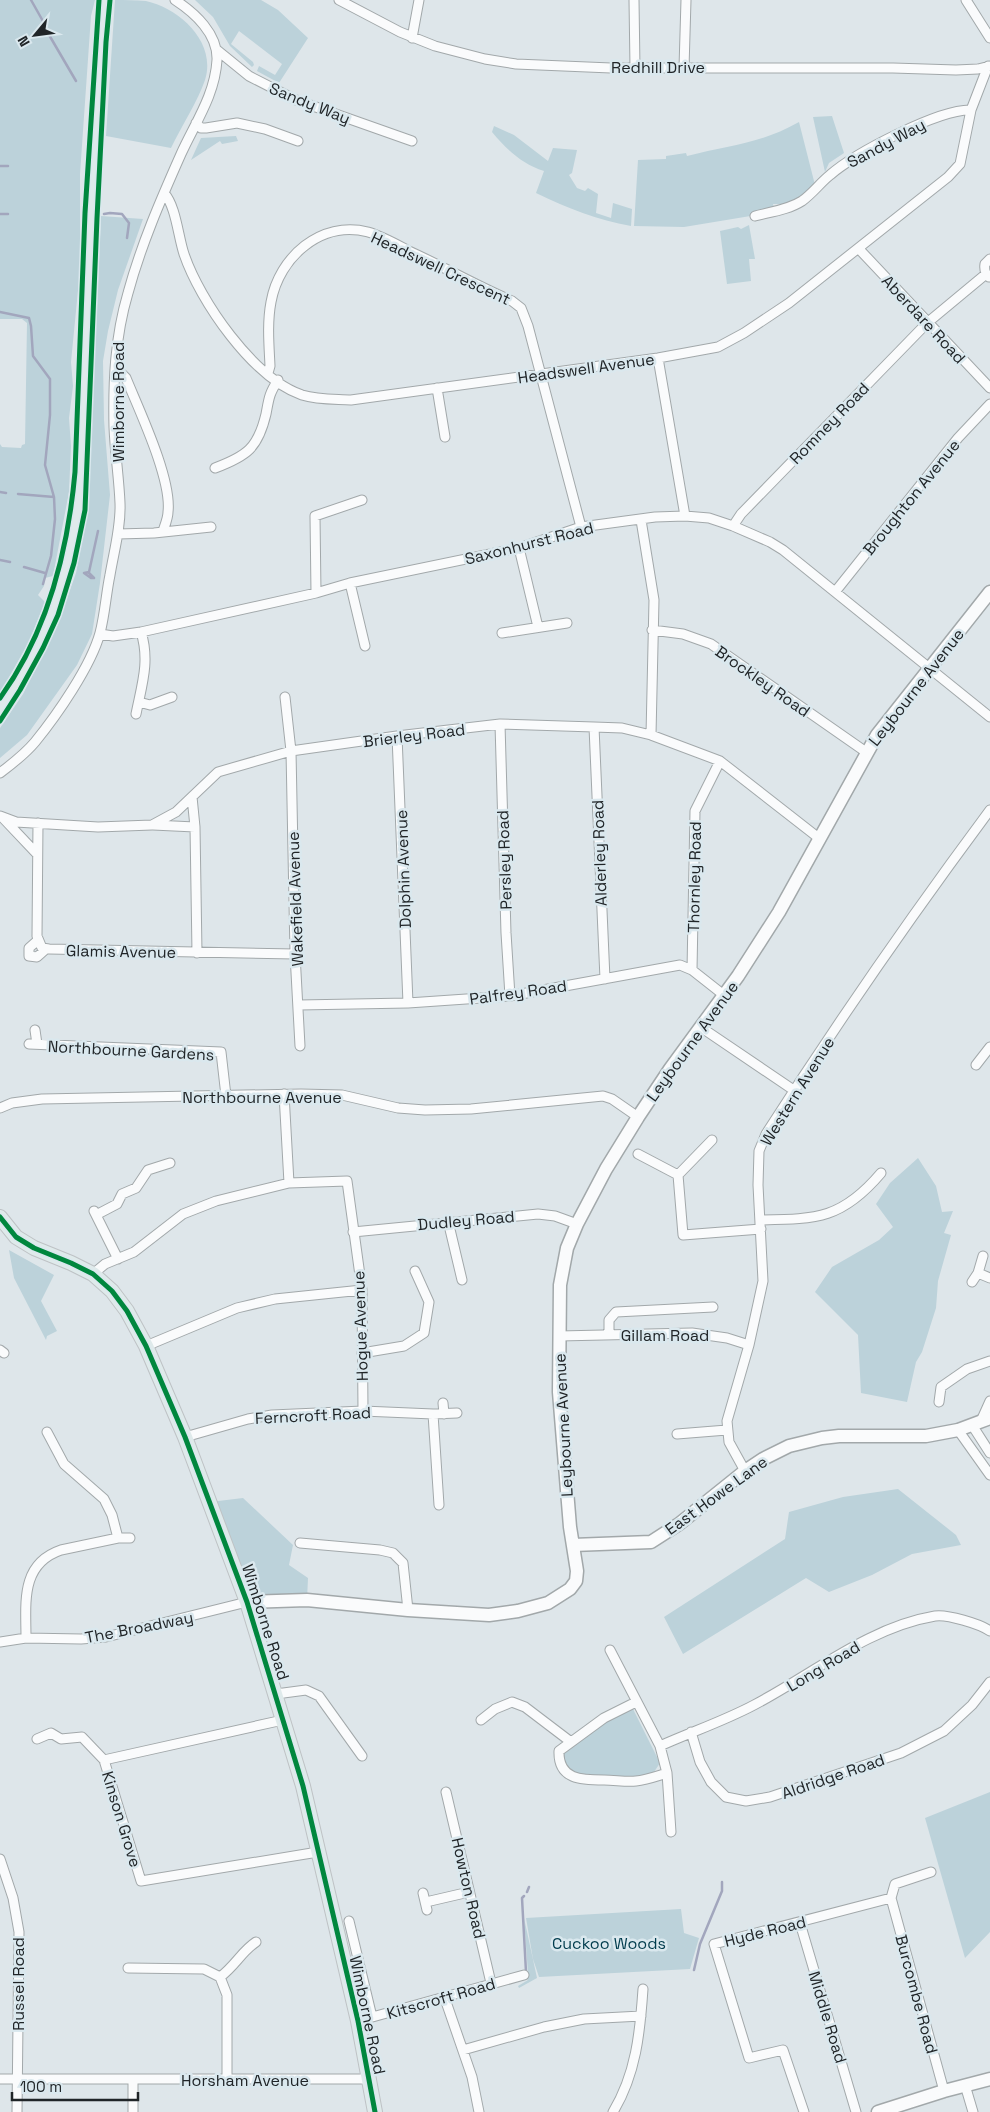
<svg xmlns="http://www.w3.org/2000/svg" width="990" height="2112" viewBox="0 0 990 2112" font-family="'Space Grotesk',sans-serif">
  <rect width="100%" height="100%" fill="#dee6ea"/>
  <path fill="#bcd2da" d="M 0,0 L 95,0 L 91,16 L 80,174 L 80,270 L 71,362 L 73,386 L 69,418 L 71,446 L 69,492 L 53,576 L 45,578 L 44,586 L 38,595 L 45,602 L 29,642 L 0,693 L 0,444 L 2,447 L 21,448 L 22,445 L 25,444 L 27,323 L 22,319 L 0,319 Z
    M 115,0 C 125,0 136,0 146,1 C 179,8 217,42 205,80 C 198,101 181,127 171,148 L 106,136 Z
    M 195,0 L 261,0 L 278,10 L 308,38 L 279,83 L 257,71 L 259,66 L 275,75 L 282,64 L 239,31 L 231,44 L 253,62 L 254,65 L 252,67 L 230,46 L 213,17 Z
    M 832,116 L 844,153 L 829,163 L 825,172 L 813,117 Z
    M 799,122 L 815,185 L 791,204 L 773,204 L 775,212 L 684,227 L 634,226 L 638,160 L 666,159 L 666,156 L 686,153 L 687,156 C 729,145 760,144 799,122 Z
    M 494,126 L 514,135 L 548,161 L 553,148 L 577,150 L 572,173 L 569,175 L 577,188 L 585,191 L 588,188 L 598,194 L 596,213 L 611,218 L 613,203 L 632,209 L 631,226 C 598,220 567,208 536,193 L 544,171 C 522,164 507,150 492,132 Z
    M 236,136 L 238,141 L 222,144 L 220,141 L 191,160 L 201,138 Z
    M 101,216 L 143,219 L 118,290 L 108,331 L 103,361 L 104,420 L 110,495 L 100,583 L 92,634 L 77,665 L 27,735 L 0,758 L 0,728 L 23,694 L 58,624 L 76,573 L 88,510 Z
    M 749,225 L 755,259 L 749,259 L 751,281 L 727,284 L 720,231 L 738,227 L 741,229 Z
    M 918,1158 L 936,1186 L 942,1212 L 953,1211 L 944,1233 L 951,1235 L 938,1281 L 936,1308 L 922,1352 L 916,1362 L 907,1402 L 861,1393 L 858,1335 L 815,1292 L 832,1267 L 879,1240 L 893,1227 L 876,1204 L 890,1183 Z
    M 9,1250 L 54,1275 L 41,1301 L 57,1331 L 47,1336 L 46,1340 L 14,1278 Z
    M 898,1489 L 956,1535 L 961,1545 L 912,1554 L 872,1575 L 829,1592 L 806,1578 L 683,1654 L 664,1617 L 785,1539 L 789,1512 L 843,1497 Z
    M 243,1498 L 293,1545 L 289,1565 L 308,1578 L 307,1600 L 247,1602 L 210,1502 Z
    M 633,1709 L 660,1763 L 654,1772 L 637,1777 L 574,1775 L 565,1765 L 562,1752 L 607,1720 Z
    M 990,1792 L 990,1932 L 965,1958 L 925,1818 Z
    M 681,1909 L 684,1933 L 699,1938 L 690,1969 L 539,1977 L 533,1959 L 526,1918 Z
    M 524,1918 L 537,1978 L 519,1988 L 518,1986 L 528,1980 L 525,1975 L 528,1973 Z"/>
  <g fill="none" stroke-linecap="round" stroke-linejoin="round">
    <path stroke="#a2a6bd" stroke-width="2.5" d="M 31,0 L 44,23
      M 45,28 L 76,81
      M 0,166 L 8,166
      M 0,214 L 8,214
      M 104,214 L 110,213 L 122,214 L 129,223 L 127,238
      M 0,312 L 29,318 L 31,326 L 33,356 L 50,379 L 50,415 L 45,465 L 54,497 L 18,494
      M 0,492 L 6,493
      M 0,560 L 10,562
      M 24,567 L 45,573
      M 89,573 L 94,578 L 91,578 L 84,573 L 89,572 L 98,531
      M 43,584 L 51,556 L 55,519 L 54,497
      M 527,1892 L 529,1887
      M 524,1896 L 522,1898 L 526,1972
      M 694,1970 L 700,1944 L 722,1891 L 722,1882"/>
    <g stroke="#a2a8aa" stroke-width="11">
      <path id="street" d="M 339,0 L 400,32 L 435,46 L 485,59 L 516,64 L 611,68 L 893,68 L 956,70 L 978,69 L 990,66
        M 634,0 L 635,68
        M 966,0 L 990,38
        M 412,38 L 419,0
        M 217,50 L 249,76 L 296,100 L 412,141
        M 684,68 L 686,0
        M 196,123 L 201,128 L 206,128 L 237,123 L 265,129 L 298,141
        M 164,193 C 176,206 178,236 184,254 C 200,301 253,378 302,395 C 318,400 335,399 351,400 L 658,358 L 718,347 L 744,333 L 789,303 L 948,177 L 960,164 L 971,110 L 988,66
        M 755,216 C 770,212 788,210 802,201 C 813,193 820,183 830,175 C 855,153 939,109 971,110
        M 859,249 L 990,388
        M 989,277 C 985,273 984,270 985,264 L 990,259
        M 658,358 L 685,516
        M 115,372 L 122,374 L 126,378 C 139,410 172,479 168,512 C 168,518 165,525 163,531
        M 268,373 L 270,366 C 269,345 267,323 271,302 C 279,257 321,220 368,232 C 382,236 396,244 409,251 C 444,267 477,286 512,301 L 521,308 L 528,326 L 581,527
        M 437,388 L 445,437
        M 215,468 C 247,456 258,448 266,414 C 269,398 269,394 278,380
        M 641,520 L 654,600 L 651,735
        M 733,526 L 741,514 L 927,323 L 986,274
        M 118,534 L 154,533 L 211,527
        M 519,548 L 538,627
        M 350,583 L 365,646
        M 835,592 L 958,438 L 990,404
        M 316,593 L 315,516 L 362,500
        M 652,630 L 683,634 L 711,644 L 866,752
        M 502,633 L 567,623
        M 100,634 L 113,636 L 141,632 L 316,593 L 350,583 L 519,548 L 581,527 L 655,517 L 685,516 L 709,518 L 733,526 L 770,542 L 783,550 L 990,717
        M 285,697 L 291,751 L 295,954 L 300,1046
        M 139,702 L 150,705 L 172,697
        M 136,714 C 142,684 150,661 141,632
        M 500,724 L 506,933 L 510,996
        M 594,727 L 605,979
        M 397,736 L 408,1003
        M 0,773 C 12,764 25,754 35,742 C 57,715 91,666 100,633 C 105,614 106,594 110,575 C 114,551 121,527 120,503 C 119,478 115,453 114,427 C 113,381 115,337 128,293 C 141,245 161,199 181,154 C 195,123 215,95 217,60 C 218,34 195,13 175,0
        M 192,797 L 195,827
        M 0,816 L 16,822 L 98,827 L 152,825 L 176,812 L 218,772 L 291,751 L 397,736 L 500,724 L 594,727 L 622,728 L 651,735 L 720,761 L 820,839
        M 3,818 L 37,854
        M 38,823 L 37,936 L 42,948 L 49,949 L 295,954
        M 153,825 L 195,827 L 197,953
        M 38,940 L 29,948 L 29,956 L 37,957 L 46,949
        M 692,970 L 695,811 L 720,761
        M 299,1005 L 408,1003 L 510,996 L 680,965 L 692,970 L 725,996
        M 702,1028 L 795,1091
        M 35,1030 L 37,1044
        M 29,1044 L 221,1052 L 226,1096
        M 976,1065 L 990,1047
        M 284,1094 L 289,1183
        M 0,1108 L 12,1103 L 42,1099 L 301,1094 L 342,1095 L 398,1108 L 425,1110 L 471,1109 L 603,1096 L 612,1099 L 638,1117
        M 638,1154 L 678,1175 L 683,1235 L 761,1229
        M 678,1175 L 712,1140
        M 94,1211 L 118,1259
        M 96,1215 L 117,1204 L 122,1194 L 136,1188 L 148,1170 L 170,1163
        M 761,1220 C 817,1219 842,1219 881,1173
        M 448,1221 L 462,1280
        M 353,1232 L 538,1214 L 555,1216 L 577,1224
        M 978,1273 L 983,1256
        M 93,1274 L 105,1264 L 134,1252 L 183,1214 L 216,1201 L 289,1183 L 347,1181 L 362,1290 L 363,1411
        M 972,1282 L 978,1273 L 990,1278
        M 609,1335 L 609,1320 L 616,1312 L 713,1307
        M 559,1336 L 692,1333 L 727,1338 L 749,1345
        M 146,1346 L 237,1308 L 275,1299 L 362,1290
        M 0,1350 L 4,1353
        M 362,1353 L 404,1346 L 424,1333 L 429,1302 L 415,1271
        M 939,1402 L 941,1387 L 967,1369 L 990,1361
        M 443,1403 L 444,1414
        M 433,1414 L 439,1505
        M 981,1421 L 990,1401
        M 972,1425 L 990,1453
        M 958,1430 L 990,1475
        M 47,1432 L 64,1464 L 104,1499 L 112,1515 L 118,1538
        M 677,1434 L 727,1430
        M 185,1437 L 248,1419 L 272,1415 L 363,1411 L 433,1414 L 457,1413
        M 745,1471 L 729,1442 L 727,1421 L 749,1345 L 763,1281 L 758,1185 L 759,1151 L 766,1134 C 837,1023 912,915 990,810
        M 300,1543 L 380,1550 L 393,1553 L 403,1563 L 408,1610
        M 26,1638 C 26,1603 20,1564 61,1550 L 118,1538 L 130,1538
        M 0,1642 L 26,1638 L 81,1639 L 106,1637 L 247,1602
        M 610,1650 L 660,1746 L 667,1773 L 671,1832
        M 276,1694 L 306,1690 L 319,1696 L 362,1756
        M 636,1702 L 604,1718 L 559,1751 C 558,1780 582,1780 604,1780 C 615,1780 626,1782 636,1781 C 646,1780 657,1776 667,1773
        M 283,1720 L 104,1760 L 141,1881 L 318,1852
        M 481,1720 L 495,1709 L 512,1702 L 525,1707 L 571,1742
        M 691,1732 L 700,1762 L 711,1782 L 726,1797 L 746,1801 L 770,1797 L 901,1753 L 944,1731 L 972,1705 L 990,1682
        M 37,1739 L 51,1733 L 61,1739 L 82,1737 L 104,1760
        M 660,1746 C 691,1732 724,1721 754,1705 C 813,1674 869,1627 935,1616 C 947,1614 980,1624 990,1631
        M 446,1792 L 491,1983
        M 0,1859 L 13,1898 L 19,1932 L 17,2112
        M 931,1872 L 895,1884 L 891,1898 L 944,2091
        M 423,1893 L 427,1910
        M 426,1902 L 469,1892
        M 349,1921 L 372,2017
        M 800,1923 L 856,2112
        M 128,1968 L 204,1969 L 220,1977 L 227,1995 L 227,2081
        M 220,1977 C 235,1966 242,1951 256,1942
        M 444,1996 L 472,2077 L 479,2112
        M 358,2021 L 524,1975
        M 463,2050 L 544,2027 L 584,2019 L 641,2016
        M 0,2079 L 369,2079
        M 133,2080 L 133,2112
        M 965,2085 L 973,2112
        M 613,2112 C 636,2074 640,2033 643,1989
        M 804,2112 L 783,2050 L 749,2058 L 714,1944 L 891,1898"/>
    </g>
    <g stroke="#a2a8aa" stroke-width="15">
      <path id="secondary" d="M 573,1545 L 651,1542 L 679,1524 L 745,1471 L 763,1459 L 789,1446 L 822,1438 L 839,1436 L 926,1436 L 958,1430 L 990,1418
        M 247,1602 L 307,1600 L 408,1610 L 489,1615 L 518,1611 L 548,1603 L 570,1589 L 576,1581 L 577,1571 L 570,1527 L 559,1392 L 560,1285 L 567,1248 L 577,1224 L 606,1169 L 638,1117 L 670,1069 L 738,976 L 779,912 L 877,735 L 990,592
        M 878,2112 L 944,2091 L 990,2079"/>
    </g>
    <g stroke="#bec2c5" stroke-width="16">
      <path id="primary" d="M 0,709 C 30,664 53,615 67,563 C 75,534 78,503 81,473 L 90,215 L 104,0
        M 0,1217 L 16,1237 L 34,1248 L 71,1263 L 93,1274 L 112,1291 L 127,1311 L 146,1346 L 185,1437 L 247,1602 L 303,1786 L 358,2021 L 375,2112"/>
    </g>
    <use href="#street" stroke="#fafbfc" stroke-width="9"/>
    <use href="#secondary" stroke="#fafbfc" stroke-width="12"/>
    <use href="#primary" stroke="#dfeaeb" stroke-width="14"/>
    <g stroke="#dae8ee" stroke-width="8">
      <path id="cycleway" d="M 0,698 C 47,633 68,550 75,472 L 85,213 L 99,0
        M 0,721 L 20,690 L 43,648 L 58,615 L 74,563 L 85,510 L 97,218 L 106,42 L 110,0
        M 0,1217 L 16,1237 L 34,1248 L 71,1263 L 93,1274 L 112,1291 L 127,1311 L 146,1346 L 185,1437 L 247,1602 L 303,1786 L 358,2021 L 375,2112"/>
    </g>
    <use href="#cycleway" stroke="#00873e" stroke-width="5"/>
  </g>
  <g text-anchor="middle" stroke-width="5" stroke-linejoin="round" paint-order="stroke">
    <g font-size="16" fill="#202528" stroke="#dae8ee">
      <text x="658" y="73">Redhill Drive</text>
      <text transform="translate(310 103) rotate(22)" y="6">Sandy Way</text>
      <text transform="translate(886 143) rotate(-28)" y="6">Sandy Way</text>
      <text transform="translate(441 268) rotate(25)" y="6">Headswell Crescent</text>
      <text transform="translate(924 319) rotate(47)" y="6">Aberdare Road</text>
      <text transform="translate(586 368) rotate(-8)" y="6">Headswell Avenue</text>
      <text transform="translate(118 402) rotate(-90)" y="6">Wimborne Road</text>
      <text transform="translate(829 423) rotate(-46)" y="6">Romney Road</text>
      <text transform="translate(911 497) rotate(-51)" y="6">Broughton Avenue</text>
      <text transform="translate(529 543) rotate(-14)" y="6">Saxonhurst Road</text>
      <text transform="translate(763 681) rotate(35)" y="6">Brockley Road</text>
      <text transform="translate(916 687) rotate(-52)" y="6">Leybourne Avenue</text>
      <text transform="translate(414 735) rotate(-7)" y="6">Brierley Road</text>
      <text transform="translate(599 853) rotate(-92)" y="6">Alderley Road</text>
      <text transform="translate(504 860) rotate(-92)" y="6">Persley Road</text>
      <text transform="translate(403 869) rotate(-92)" y="6">Dolphin Avenue</text>
      <text transform="translate(694 877) rotate(-89)" y="6">Thornley Road</text>
      <text transform="translate(295 899) rotate(-92)" y="6">Wakefield Avenue</text>
      <text transform="translate(121 951) rotate(1)" y="6">Glamis Avenue</text>
      <text transform="translate(518 992) rotate(-8)" y="6">Palfrey Road</text>
      <text transform="translate(692 1041) rotate(-54)" y="6">Leybourne Avenue</text>
      <text transform="translate(131 1050) rotate(3)" y="6">Northbourne Gardens</text>
      <text transform="translate(797 1091) rotate(-58)" y="6">Western Avenue</text>
      <text x="262" y="1103">Northbourne Avenue</text>
      <text transform="translate(466 1220) rotate(-5)" y="6">Dudley Road</text>
      <text transform="translate(360 1326) rotate(-92)" y="6">Hogue Avenue</text>
      <text x="665" y="1341">Gillam Road</text>
      <text transform="translate(313 1415) rotate(-3)" y="6">Ferncroft Road</text>
      <text transform="translate(563 1425) rotate(-93)" y="6">Leybourne Avenue</text>
      <text transform="translate(716 1495) rotate(-36)" y="6">East Howe Lane</text>
      <text transform="translate(266 1622) rotate(72)" y="6">Wimborne Road</text>
      <text transform="translate(139 1627) rotate(-11)" y="6">The Broadway</text>
      <text transform="translate(823 1666) rotate(-31)" y="6">Long Road</text>
      <text transform="translate(833 1776) rotate(-19)" y="6">Aldridge Road</text>
      <text transform="translate(122 1819) rotate(73)" y="6">Kinson Grove</text>
      <text transform="translate(469 1888) rotate(77)" y="6">Howton Road</text>
      <text transform="translate(765 1931) rotate(-14)" y="6">Hyde Road</text>
      <text transform="translate(18 1984) rotate(-90)" y="6">Russel Road</text>
      <text transform="translate(917 1994) rotate(75)" y="6">Burcombe Road</text>
      <text transform="translate(441 1998) rotate(-16)" y="6">Kitscroft Road</text>
      <text transform="translate(368 2015) rotate(78)" y="6">Wimborne Road</text>
      <text transform="translate(828 2017) rotate(73)" y="6">Middle Road</text>
      <text x="245" y="2086">Horsham Avenue</text>
    </g>
    <g font-size="16" fill="#003c4d" stroke="#dae8ee">
      <text x="609" y="1949">Cuckoo Woods</text>
    </g>
  </g>
  <g transform="translate(35 35) rotate(241)" stroke="#dae8ee" stroke-width="4" paint-order="stroke">
  <path d="M0-4L9 19L0 12L-9 19Z" fill="#202528"/>
  <text y="-8" font-size="14" font-weight="bold" text-anchor="middle" fill="#202528">N</text>
  </g>
  <path d="M12 2092v8h126v-8" fill="none" stroke="#202528" stroke-width="2.5"/>
  <text x="20" y="2092" font-size="15" fill="#202528" stroke="#dae8ee" stroke-width="4" paint-order="stroke">100 m</text>
</svg>
